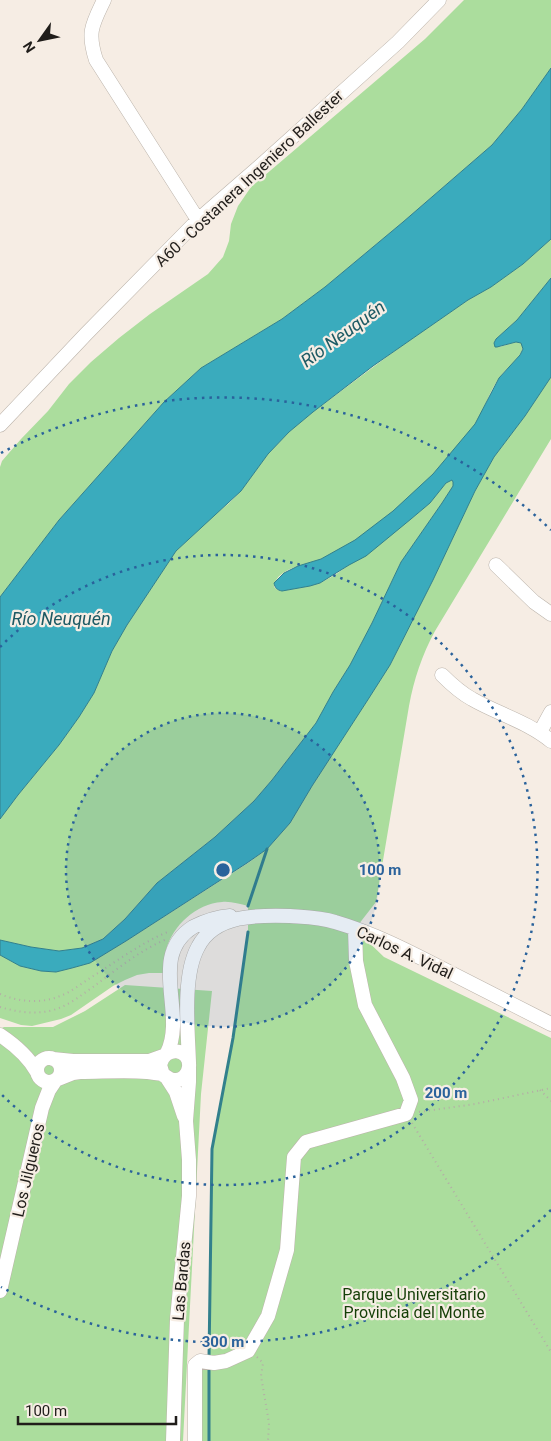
<svg xmlns="http://www.w3.org/2000/svg" width="551" height="1441" viewBox="0 0 551 1441" font-family="Roboto,sans-serif">
  <rect width="100%" height="100%" fill="#f6ede4"/>
  <path fill="#abdd9d" d="M 464,0 L 551,0 L 551,68 L 522,109 L 492,145 L 403,222 L 325,287 L 282,319 L 201,368 L 164,402 L 59,520 L 0,597 L 0,467 L 2,461 L 21,439 L 48,411 L 69,384 L 91,362 L 119,338 L 150,314 L 208,274 L 223,257 L 229,241 L 231,224 L 238,206 L 251,187 L 425,39 Z
    M 551,239 L 551,278 L 517,320 L 496,339 L 494,343 L 499,347 C 505,346 512,342 517,342 C 534,343 510,367 506,370 C 490,386 486,408 474,426 C 445,465 396,515 354,541 C 344,547 332,554 321,559 C 308,564 285,567 277,579 C 275,581 275,584 274,587 L 278,590 L 282,591 L 310,586 L 320,583 L 335,575 L 411,519 L 430,503 L 446,483 L 452,480 L 453,482 L 453,486 L 442,503 L 401,562 L 372,623 L 350,665 L 333,692 L 316,723 L 272,780 L 254,801 L 215,837 L 157,883 L 125,919 L 103,939 L 82,948 L 59,951 L 31,947 L 0,940 L 0,819 L 18,795 L 59,745 L 79,717 L 94,693 L 112,651 L 127,625 L 176,551 L 212,517 L 228,504 L 241,491 L 268,454 L 289,432 L 313,412 L 396,350 L 468,300 L 491,287 L 523,264 Z
    M 551,377 L 551,439 L 435,631 C 422,655 414,679 409,706 L 376,902 L 355,929 L 384,957 L 551,1038 L 551,1441 L 195,1441 L 194,1371 L 209,1362 L 212,1149 L 233,1038 L 248,932 L 248,906 C 240,904 230,901 222,902 C 196,904 173,925 166,950 C 164,957 164,965 163,973 L 149,973 L 137,975 L 125,980 L 113,986 L 71,1015 L 61,1019 L 32,1026 L 21,1025 L 0,1018 L 0,955 L 20,966 L 41,971 L 56,972 L 72,968 L 90,963 L 126,941 L 248,863 L 267,849 L 290,823 L 312,786 L 369,698 L 390,665 L 433,580 L 475,491 L 494,457 L 525,416 Z
    M 125,985 L 212,991 L 201,1094 L 183,1441 L 0,1441 L 0,1029 L 4,1027 L 53,1027 L 85,1011 Z"/>
  <path fill="#3aabbd" stroke="#32808c" d="M 551,68 L 551,239 L 523,264 L 491,287 L 468,300 L 373,366 L 313,412 L 289,432 L 268,454 L 241,491 L 176,551 L 127,625 L 112,651 L 94,693 L 79,717 L 59,745 L 18,795 L 0,819 L 0,597 L 59,520 L 164,402 L 201,368 L 282,319 L 325,287 L 403,222 L 492,145 L 522,109 Z
    M 551,278 L 551,377 L 525,416 L 494,457 L 475,491 L 433,580 L 390,665 L 369,698 L 312,786 L 290,823 L 267,849 L 247,863 L 126,941 L 90,963 L 72,968 L 56,972 L 41,971 L 20,966 L 0,955 L 0,940 L 31,947 L 59,951 L 82,948 L 103,939 L 125,919 L 157,883 L 215,837 L 254,801 L 272,780 L 316,723 L 333,692 L 350,665 L 372,623 L 401,562 L 442,503 L 453,486 L 453,482 L 452,480 L 446,483 L 430,503 L 411,519 L 366,556 L 349,565 L 320,583 L 310,586 L 282,591 C 277,590 275,588 274,583 L 284,573 L 298,566 L 321,559 L 355,540 L 393,511 L 433,474 L 475,424 L 499,378 L 520,355 L 523,349 L 521,343 L 516,342 L 497,347 L 495,347 L 494,343 L 496,339 L 517,320 Z"/>
  <g fill="none" stroke-linecap="round" stroke-linejoin="round">
    <path stroke="#32808c" stroke-width="3" d="M 248,906 L 267,849
      M 209,1358 L 212,1149 L 233,1038 L 248,932
      M 209,1367 L 209,1441"/>
    <g stroke="#bcb4ab" stroke-width="15">
      <path id="minor" d="M 104,0 C 92,25 87,32 96,60 L 198,220
        M 0,425 L 86,334 L 198,220 L 259,167 L 398,42 L 439,0
        M 496,565 L 534,602 L 551,614
        M 442,675 C 451,684 461,693 472,699 C 498,714 528,722 551,741
        M 540,732 L 551,712
        M 0,1035 C 15,1045 28,1056 37,1072
        M 167,1053 C 187,1013 147,956 193,927 C 205,921 217,917 230,916
        M37 1070a12 12 0 1 1 24 0a12 12 0 1 1-24 0Z
        M 53,1059 L 73,1061 L 149,1061 L 163,1056
        M 189,1063 C 188,1030 182,976 198,947 C 215,914 258,915 290,916 C 305,917 320,917 335,922 C 373,933 408,951 443,969 C 479,987 515,1006 551,1024
        M 167,1078 L 176,1092 L 184,1116
        M 58,1079 L 73,1073 L 80,1072 C 102,1072 125,1070 147,1072 C 151,1073 158,1073 162,1074 C 167,1076 170,1081 176,1080 C 183,1080 188,1074 189,1067 C 191,1048 164,1045 160,1065 L 163,1075
        M 0,1291 L 42,1108 L 49,1090 L 55,1081
        M 173,1441 L 177,1319 L 189,1196 L 189,1160 L 186,1121 L 189,1082 L 189,1068
        M 195,1441 L 195,1365 L 200,1361 L 214,1363 L 226,1361 L 248,1351 L 268,1316 L 287,1250 L 294,1157 L 306,1142 L 406,1114 L 411,1100 L 403,1078 L 365,1005 L 356,961 L 355,929"/>
    </g>
    <path stroke="#b4ada6" stroke-width="2" stroke-dasharray="1 4" stroke-linecap="butt" d="M 0,994 C 19,1002 41,1004 60,996 C 71,992 81,984 90,978 C 116,962 142,942 170,931
      M 0,1007 C 17,1012 35,1015 53,1010 C 68,1006 80,996 93,987 C 116,970 140,950 167,939
      M 540,1090 L 551,1101
      M 419,1112 L 475,1104 L 551,1088
      M 412,1123 L 551,1352
      M 257,1357 L 263,1363 L 261,1376 L 269,1423 L 268,1441"/>
    <use href="#minor" stroke="#fff" stroke-width="14"/>
  </g>
  <circle cx="223" cy="870" r="157" fill="#2a629b" fill-opacity=".12"/>
  <g fill="none" stroke="#2a629b" stroke-width="2.5" stroke-dasharray="2.5 5">
    <circle cx="223" cy="870" r="157"/>
    <path d="M0 647A315 315 0 1 1 0 1093"/>
    <path d="M551 1210A472 472 0 0 1 1 1287M1 453A472 472 0 0 1 551 530"/>
  </g>
  <g text-anchor="middle" stroke-width="4.5" stroke-linejoin="round" paint-order="stroke">
    <g font-size="16" fill="#201d1a" stroke="#f6ede4">
      <text transform="translate(249 178) rotate(-43)" y="6">A60 - Costanera Ingeniero Ballester</text>
      <text transform="translate(405 952) rotate(25)" y="6">Carlos A. Vidal</text>
      <text transform="translate(28 1170) rotate(-77)" y="6">Los Jilgueros</text>
      <text transform="translate(181 1281) rotate(-85)" y="6">Las Bardas</text>
    </g>
    <g font-size="16" fill="#153f07" stroke="#f6ede4">
      <text x="414" y="1300">Parque Universitario<tspan x="414" dy="18">Provincia del Monte</tspan></text>
    </g>
    <g font-size="18" font-style="italic" fill="#1d5a64" stroke="#f6ede4">
      <text transform="translate(343 334) rotate(-36)" y="6">Río Neuquén</text>
      <text x="61" y="625">Río Neuquén</text>
    </g>
  </g>
  <circle cx="223" cy="870" r="8" fill="#2a629b" stroke="#f6ede4" stroke-width="2.5"/>
  <g font-size="15" text-anchor="middle" font-weight="bold" fill="#2a629b" stroke="#f6ede4" stroke-width="4.5" stroke-linejoin="round" paint-order="stroke">
    <text x="380" y="875">100 m</text>
    <text x="446" y="1098">200 m</text>
    <text x="223" y="1347">300 m</text>
  </g>
  <g transform="translate(40 40) rotate(237)" stroke="#f6ede4" stroke-width="4" paint-order="stroke">
  <path d="M0-4L9 19L0 12L-9 19Z" fill="#201d1a"/>
  <text y="-8" font-size="14" font-weight="bold" text-anchor="middle" fill="#201d1a">N</text>
  </g>
  <path d="M18 1416v8h158v-8" fill="none" stroke="#201d1a" stroke-width="2.5"/>
  <text x="25" y="1416" font-size="15" fill="#201d1a" stroke="#f6ede4" stroke-width="4" paint-order="stroke">100 m</text>
</svg>
